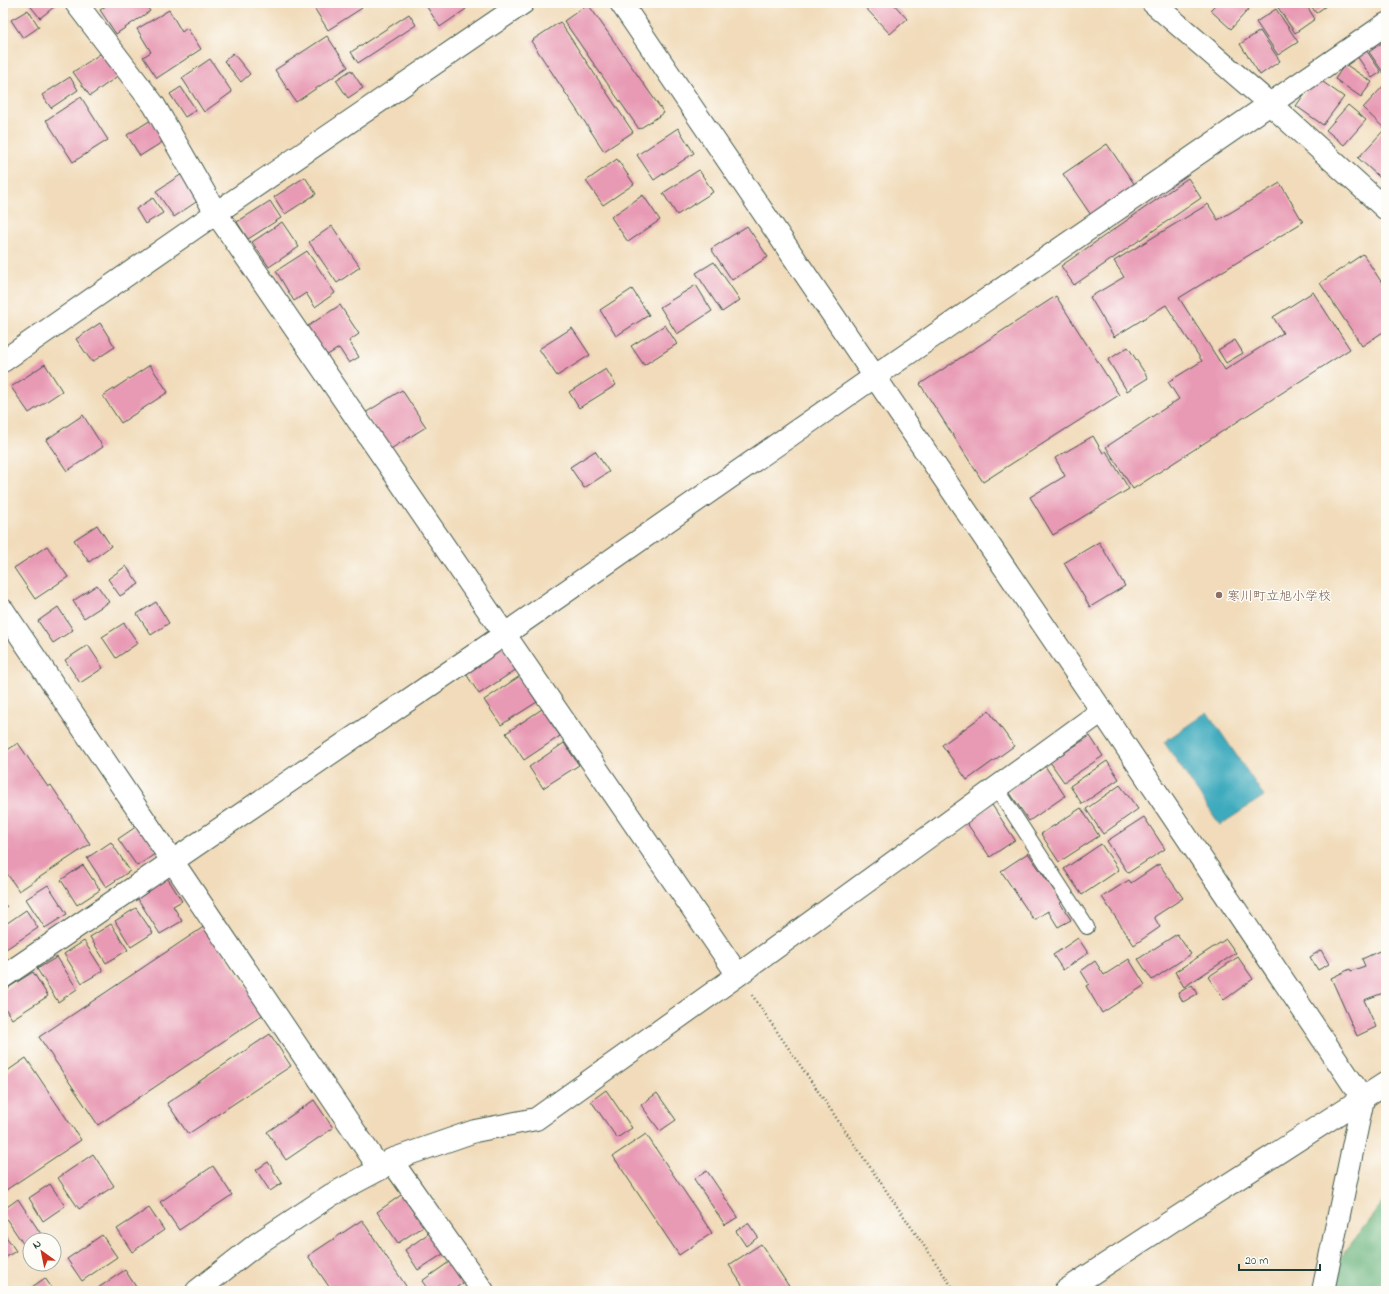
<svg xmlns="http://www.w3.org/2000/svg" width="1389" height="1294" viewBox="0 0 1389 1294" font-family="'Indie Flower','Klee One',sans-serif">
  <rect width="100%" height="100%" fill="#fdfcf7"/>
  <filter id="ink" filterUnits="userSpaceOnUse"><feTurbulence type="fractalNoise" baseFrequency=".025" numOctaves="2"/><feDisplacementMap in="SourceGraphic" scale="8" xChannelSelector="R" yChannelSelector="G"/><feConvolveMatrix kernelMatrix="1 2 1 2 8 2 1 2 1" color-interpolation-filters="sRGB"/></filter>
  <filter id="wash" filterUnits="userSpaceOnUse"><feTurbulence type="fractalNoise" baseFrequency=".012" numOctaves="4" result="noise"/><feDisplacementMap in="SourceGraphic" scale="16" xChannelSelector="R" yChannelSelector="G"/><feGaussianBlur stdDeviation="0.9" result="paint"/><feColorMatrix in="noise" values="0 0 0 0 0 0 0 0 0 0 0 0 0 0 0 0 0 1.4 0 .05"/><feComposite in="paint" operator="in"/></filter>
  <g filter="url(#wash)">
    <rect width="100%" height="100%" fill="#f1dbba"/>
    <path fill="#66b27a" stroke="#427857" d="M 1386,1198 L 1386,1291 L 1315,1291 Z"/>
    <path fill="#3eaabd" stroke="#2e7478" d="M 1207,712 L 1264,796 L 1220,825 L 1164,742 Z"/>
    <g id="blocks">
      <path fill="#e89ab4" d="M 28,3 L 59,3 L 40,18 Z
        M 110,3 L 144,3 L 150,11 L 116,34 L 100,10 Z
        M 311,3 L 358,3 L 362,8 L 328,30 Z
        M 427,3 L 462,3 L 466,9 L 440,27 L 425,4 Z
        M 861,3 L 893,3 L 907,19 L 890,34 Z
        M 1217,3 L 1254,3 L 1231,29 L 1210,10 Z
        M 1275,3 L 1305,3 L 1315,19 L 1295,33 Z
        M 1309,3 L 1330,3 L 1316,13 Z
        M 588,4 L 664,113 L 639,129 L 564,21 Z
        M 1276,9 L 1298,42 L 1278,55 L 1256,22 Z
        M 28,10 L 39,27 L 23,38 L 11,20 Z
        M 169,10 L 182,32 L 187,28 L 201,49 L 157,78 L 143,57 L 151,52 L 137,29 Z
        M 409,14 L 416,25 L 358,63 L 351,52 Z
        M 560,22 L 633,132 L 604,151 L 531,41 Z
        M 1260,31 L 1280,61 L 1260,75 L 1240,44 Z
        M 327,36 L 348,67 L 296,102 L 275,70 Z
        M 1386,40 L 1386,74 L 1385,75 L 1369,52 Z
        M 1366,50 L 1381,72 L 1372,78 L 1357,56 Z
        M 103,52 L 119,75 L 90,96 L 73,72 Z
        M 233,53 L 250,74 L 241,82 L 224,61 Z
        M 210,59 L 232,92 L 204,112 L 182,78 Z
        M 1345,64 L 1372,82 L 1361,97 L 1335,79 Z
        M 351,70 L 363,88 L 348,98 L 336,80 Z
        M 70,77 L 78,90 L 51,108 L 42,95 Z
        M 1316,77 L 1344,97 L 1323,125 L 1296,106 Z
        M 1386,83 L 1386,130 L 1363,108 Z
        M 181,87 L 196,110 L 185,117 L 170,94 Z
        M 81,97 L 108,140 L 73,162 L 46,120 Z
        M 1348,105 L 1366,120 L 1344,145 L 1326,130 Z
        M 151,120 L 164,141 L 140,156 L 127,135 Z
        M 678,128 L 694,153 L 654,180 L 637,155 Z
        M 1383,131 L 1386,133 L 1386,183 L 1358,158 Z
        M 1107,144 L 1137,188 L 1093,218 L 1063,174 Z
        M 617,159 L 634,184 L 603,205 L 586,181 Z
        M 699,170 L 713,192 L 677,215 L 663,193 Z
        M 182,174 L 199,200 L 174,217 L 156,191 Z
        M 305,177 L 316,194 L 285,214 L 274,197 Z
        M 1188,178 L 1201,198 L 1074,285 L 1061,266 Z
        M 1280,183 L 1303,222 L 1179,298 L 1225,370 L 1283,333 L 1273,317 L 1313,292 L 1350,349 L 1133,489 L 1106,447 L 1179,399 L 1168,382 L 1202,361 L 1166,305 L 1114,337 L 1090,297 L 1124,277 L 1114,261 L 1208,204 L 1218,220 Z
        M 643,195 L 660,220 L 628,242 L 611,217 Z
        M 153,198 L 163,213 L 145,224 L 136,209 Z
        M 270,201 L 281,218 L 248,239 L 237,222 Z
        M 282,222 L 299,247 L 269,267 L 252,242 Z
        M 332,226 L 360,267 L 337,283 L 309,242 Z
        M 747,226 L 768,257 L 732,280 L 711,249 Z
        M 307,251 L 335,293 L 315,307 L 306,293 L 294,301 L 276,271 Z
        M 1363,254 L 1386,289 L 1386,330 L 1362,346 L 1320,283 Z
        M 714,262 L 740,300 L 722,312 L 696,273 Z
        M 696,285 L 712,311 L 677,334 L 660,307 Z
        M 632,289 L 649,315 L 616,336 L 600,310 Z
        M 1056,296 L 1119,395 L 983,482 L 920,384 Z
        M 340,305 L 359,334 L 349,341 L 359,357 L 349,363 L 339,348 L 324,357 L 305,328 Z
        M 100,323 L 115,347 L 92,362 L 76,339 Z
        M 665,325 L 677,344 L 644,365 L 631,346 Z
        M 572,328 L 590,355 L 557,376 L 539,349 Z
        M 1235,340 L 1243,353 L 1226,363 L 1218,350 Z
        M 1128,347 L 1148,378 L 1127,391 L 1108,360 Z
        M 45,364 L 62,391 L 29,413 L 11,387 Z
        M 150,365 L 168,392 L 121,423 L 103,396 Z
        M 606,369 L 616,385 L 579,408 L 569,392 Z
        M 402,390 L 426,427 L 389,450 L 365,413 Z
        M 83,415 L 103,447 L 67,471 L 46,440 Z
        M 1093,436 L 1103,453 L 1106,451 L 1129,489 L 1053,535 L 1030,497 L 1065,476 L 1055,458 Z
        M 595,451 L 609,472 L 584,488 L 570,467 Z
        M 97,525 L 111,546 L 89,562 L 74,540 Z
        M 1099,542 L 1125,586 L 1090,607 L 1064,563 Z
        M 47,546 L 68,577 L 35,599 L 14,568 Z
        M 126,566 L 139,584 L 120,596 L 108,579 Z
        M 97,585 L 109,602 L 84,618 L 73,601 Z
        M 156,602 L 169,623 L 151,635 L 137,614 Z
        M 58,607 L 73,630 L 53,643 L 38,621 Z
        M 124,623 L 138,643 L 116,658 L 102,637 Z
        M 88,645 L 103,668 L 80,683 L 65,660 Z
        M 501,645 L 517,669 L 479,694 L 463,669 Z
        M 520,676 L 537,702 L 501,725 L 484,700 Z
        M 542,709 L 560,736 L 524,760 L 506,733 Z
        M 989,711 L 1014,746 L 967,780 L 942,745 Z
        M 1090,736 L 1103,756 L 1064,782 L 1050,762 Z
        M 18,743 L 48,787 L 51,785 L 90,844 L 19,891 L 3,868 L 3,753 Z
        M 564,743 L 579,765 L 543,788 L 529,767 Z
        M 1107,761 L 1119,779 L 1082,804 L 1070,786 Z
        M 1045,766 L 1065,796 L 1029,821 L 1008,790 Z
        M 1120,785 L 1138,809 L 1103,834 L 1086,809 Z
        M 992,805 L 1015,840 L 990,857 L 966,822 Z
        M 1081,808 L 1099,836 L 1059,862 L 1041,834 Z
        M 1144,817 L 1165,849 L 1128,873 L 1107,841 Z
        M 140,824 L 158,852 L 137,866 L 118,839 Z
        M 111,842 L 130,871 L 106,887 L 87,858 Z
        M 1101,844 L 1119,870 L 1082,895 L 1064,869 Z
        M 1028,853 L 1062,902 L 1060,903 L 1071,920 L 1058,927 L 1048,911 L 1034,920 L 1001,871 Z
        M 1159,864 L 1183,898 L 1154,917 L 1160,927 L 1134,945 L 1102,897 L 1129,880 L 1131,883 Z
        M 83,865 L 100,890 L 77,905 L 61,880 Z
        M 166,876 L 182,901 L 173,906 L 182,921 L 160,934 L 136,896 Z
        M 48,885 L 67,914 L 45,928 L 26,899 Z
        M 3,902 L 7,907 L 3,910 Z
        M 136,908 L 153,933 L 131,947 L 115,921 Z
        M 26,910 L 38,928 L 3,951 L 3,926 Z
        M 111,924 L 128,950 L 106,963 L 90,937 Z
        M 205,926 L 264,1014 L 98,1125 L 39,1037 Z
        M 1177,934 L 1191,954 L 1152,980 L 1138,959 Z
        M 1078,938 L 1088,953 L 1063,970 L 1053,955 Z
        M 1226,939 L 1236,953 L 1184,987 L 1175,972 Z
        M 84,941 L 103,971 L 82,983 L 64,954 Z
        M 1386,948 L 1386,992 L 1364,1000 L 1376,1027 L 1357,1036 L 1331,978 L 1350,969 L 1351,971 L 1365,966 L 1362,959 Z
        M 1321,950 L 1329,964 L 1318,970 L 1310,957 Z
        M 57,957 L 77,989 L 58,1002 L 37,969 Z
        M 1238,957 L 1253,979 L 1224,1000 L 1208,977 Z
        M 1129,959 L 1145,985 L 1102,1013 L 1086,986 L 1089,984 L 1081,971 L 1095,961 L 1104,975 Z
        M 33,972 L 48,996 L 12,1019 L 3,1005 L 3,991 Z
        M 1192,985 L 1197,994 L 1183,1002 L 1178,993 Z
        M 270,1034 L 291,1066 L 188,1134 L 167,1103 Z
        M 26,1058 L 81,1140 L 3,1192 L 3,1074 Z
        M 606,1090 L 632,1128 L 617,1138 L 591,1101 Z
        M 657,1093 L 676,1120 L 660,1131 L 641,1105 Z
        M 314,1100 L 333,1128 L 286,1160 L 267,1132 Z
        M 646,1134 L 712,1233 L 679,1255 L 613,1156 Z
        M 93,1154 L 114,1186 L 79,1209 L 58,1178 Z
        M 268,1162 L 282,1183 L 270,1191 L 256,1170 Z
        M 213,1166 L 232,1195 L 179,1230 L 160,1202 Z
        M 707,1171 L 738,1217 L 725,1225 L 694,1179 Z
        M 50,1184 L 65,1206 L 43,1221 L 29,1198 Z
        M 404,1193 L 425,1225 L 398,1243 L 377,1212 Z
        M 18,1199 L 41,1234 L 24,1245 L 3,1214 L 3,1210 Z
        M 149,1208 L 164,1230 L 132,1252 L 117,1229 Z
        M 362,1220 L 406,1286 L 398,1291 L 332,1291 L 308,1256 Z
        M 748,1223 L 758,1237 L 746,1246 L 736,1231 Z
        M 432,1231 L 446,1252 L 418,1270 L 405,1250 Z
        M 3,1232 L 16,1251 L 3,1259 Z
        M 102,1235 L 117,1257 L 82,1281 L 67,1259 Z
        M 761,1244 L 792,1291 L 746,1291 L 729,1265 Z
        M 452,1260 L 466,1281 L 451,1291 L 429,1291 L 422,1281 Z
        M 125,1270 L 138,1290 L 136,1291 L 100,1291 L 98,1288 Z
        M 45,1278 L 54,1291 L 26,1291 Z"/>
    </g>
  </g>
  <g filter="url(#ink)">
    <use href="#blocks" fill-opacity="0" stroke="#3e5548" stroke-width="1"/>
    <g fill="none" stroke-linecap="round" stroke-linejoin="round">
      <g stroke="#3e5548" stroke-width="16">
        <path id="service" d="M 996,787 L 1087,927"/>
      </g>
      <g stroke="#3e5548" stroke-width="24">
        <path id="minor" d="M 76,3 L 154,105 L 216,213 L 738,975
          M 621,3 L 1102,711 L 1363,1099 L 1323,1291
          M 3,610 L 380,1169
          M 3,977 L 505,634 L 874,377 L 1386,24
          M 391,1160 L 483,1291
          M 197,1291 L 257,1244 L 331,1195 L 380,1169 L 391,1160 L 475,1131 L 536,1119 L 738,975 L 1102,711
          M 1065,1291 L 1178,1217 L 1386,1083"/>
      </g>
      <g stroke="#3e5548" stroke-width="24">
        <path id="tertiary" d="M 1153,3 L 1271,105 L 1386,209
          M 3,361 L 216,213 L 523,3"/>
      </g>
      <path stroke="#3e5548" stroke-width="2.5" stroke-dasharray="1 3" stroke-linecap="butt" d="M 752,995 L 955,1291"/>
      <use href="#service" stroke="#fff" stroke-width="14"/>
      <use href="#minor" stroke="#fff" stroke-width="22"/>
      <use href="#tertiary" stroke="#fff" stroke-width="22"/>
    </g>
  </g>
  <circle fill="#8d6e63" stroke="#fdfcf7" stroke-width="1.5" cx="1219" cy="595" r="4"/>
  <g text-anchor="middle" stroke-width="3" stroke-linejoin="round" paint-order="stroke">
    <g font-size="13" fill="#785e54" stroke="#fdfcf7" text-anchor="start">
      <text x="1227" y="600">寒川町立旭小学校</text>
    </g>
  </g>
  <rect width="1389" height="1294" fill="none" stroke="#fdfcf7" stroke-width="16"/>
  <g transform="translate(42 1252) rotate(327)"><circle r="19" fill="#fdfcf7" stroke="#a4b0a9"/>
  <path d="M0-3L7 15L0 10L-7 15Z" fill="#c8321e"/>
  <text y="-6" font-size="11" font-weight="bold" text-anchor="middle" fill="#1f3d34">N</text>
  </g>
  <path d="M1239 1264v6h81v-6" fill="none" stroke="#1f3d34" stroke-width="2"/>
  <text x="1245" y="1264" font-size="12" fill="#1f3d34" stroke="#fdfcf7" stroke-width="3" paint-order="stroke">20 m</text>
</svg>
